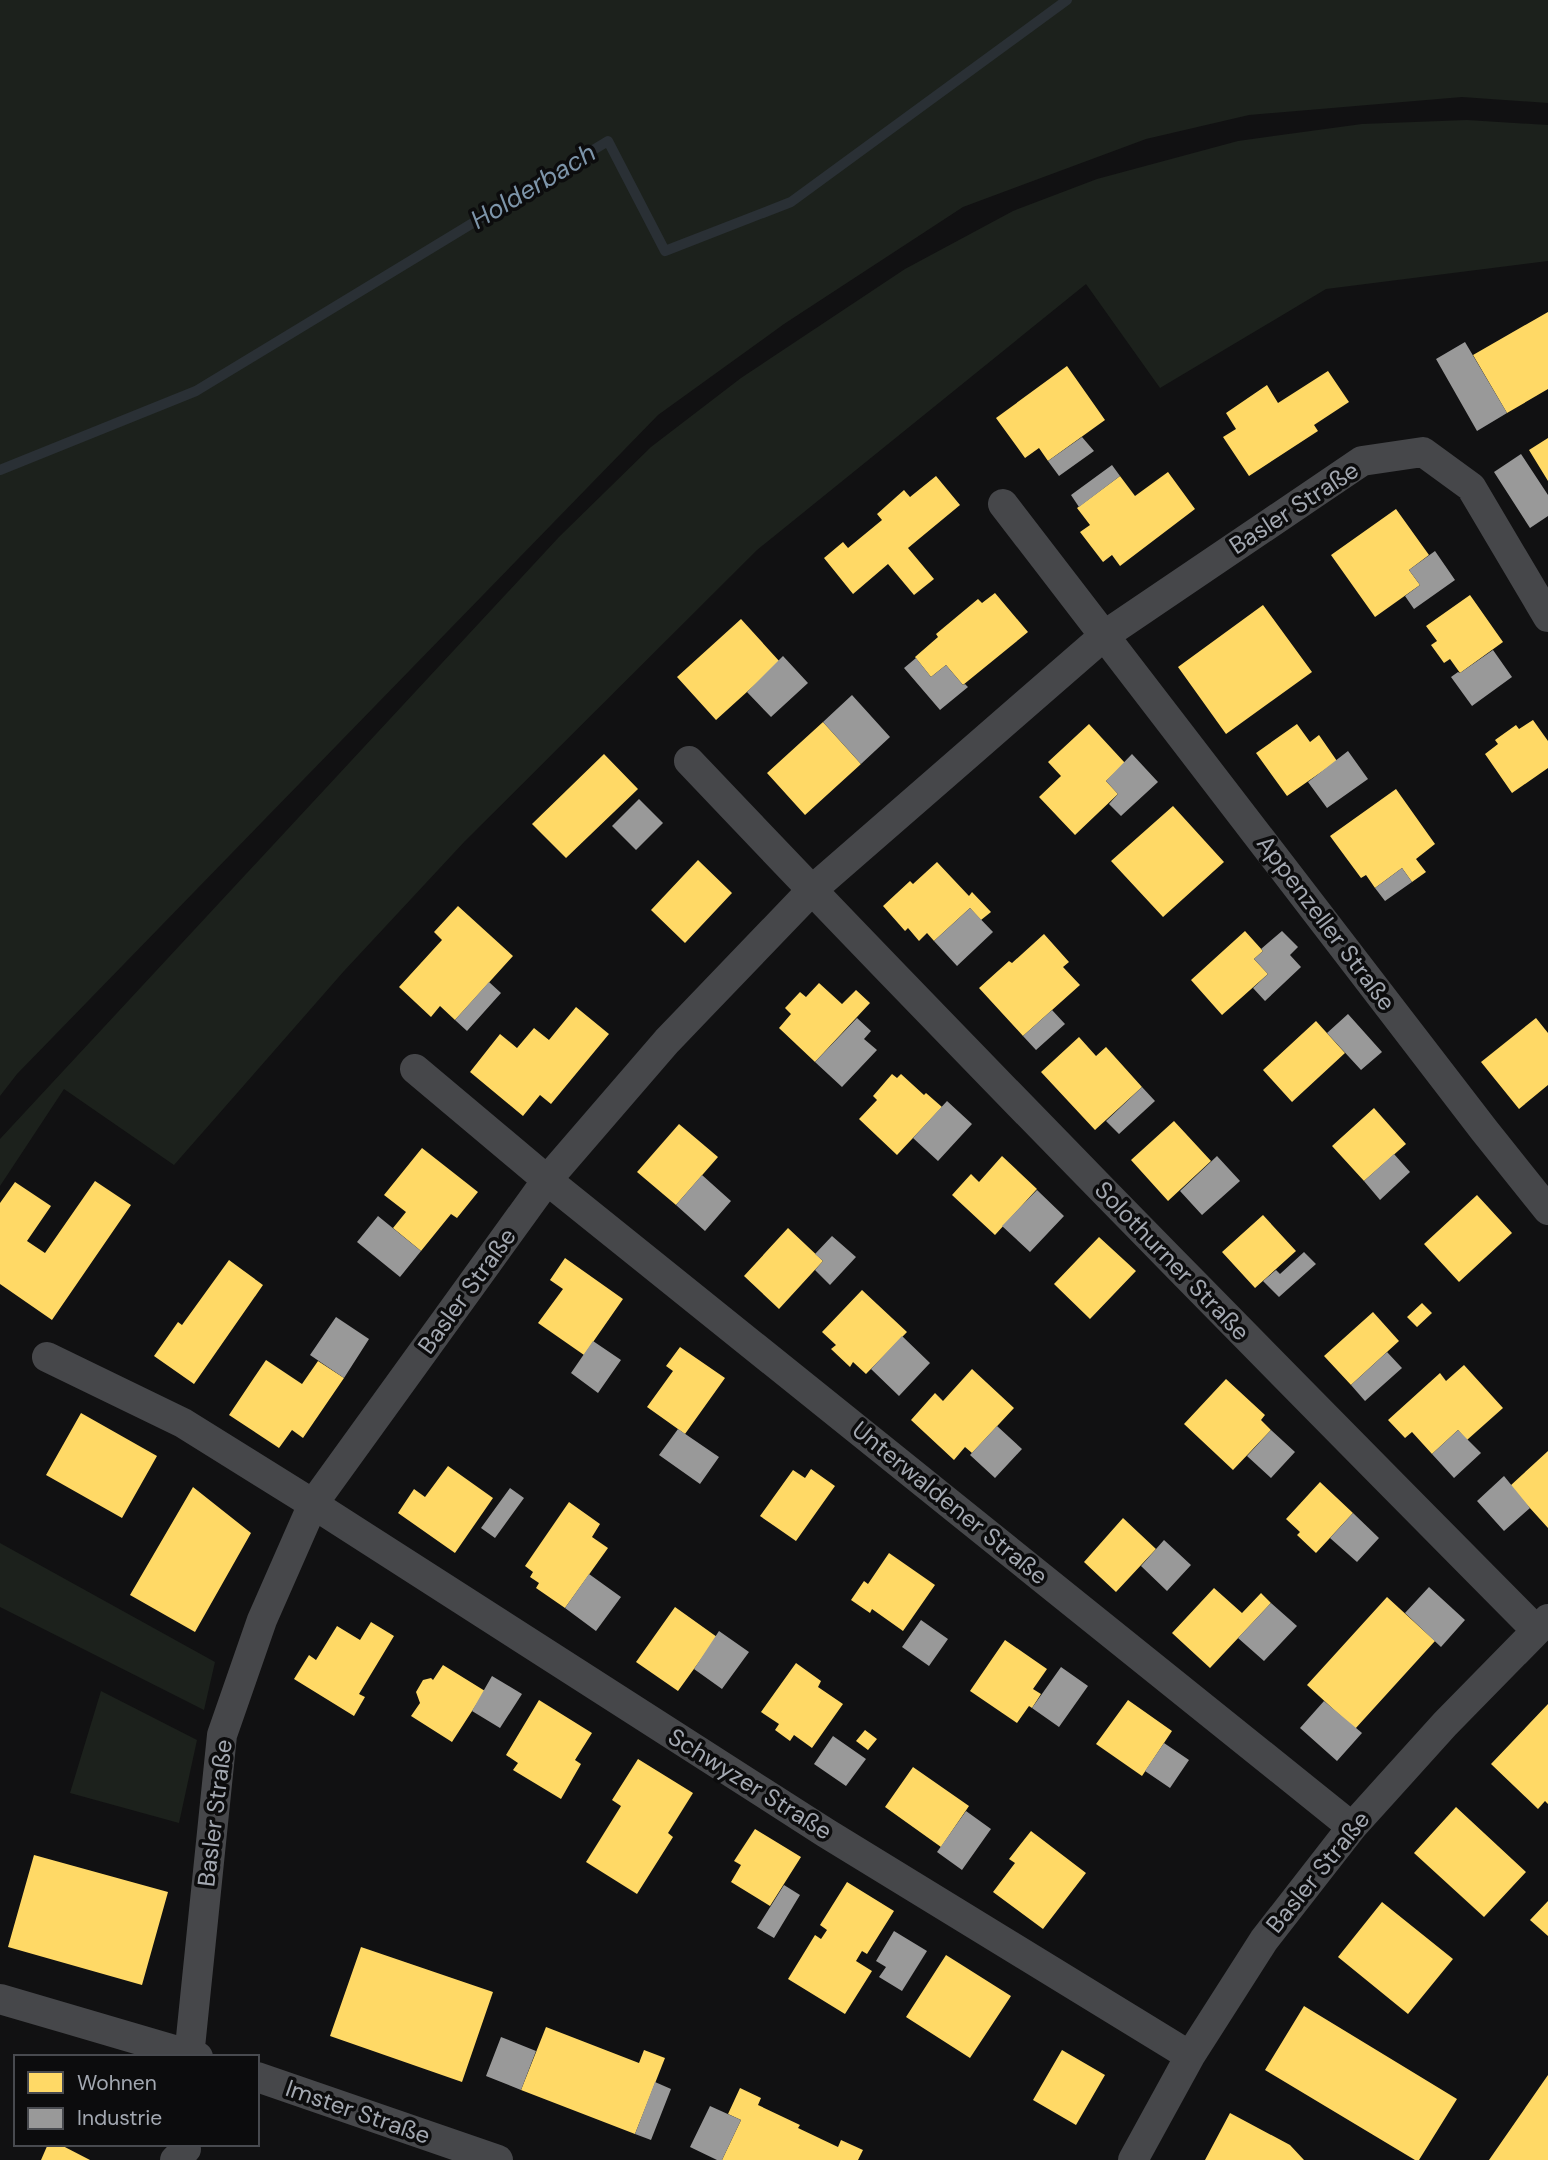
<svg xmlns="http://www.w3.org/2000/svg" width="1548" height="2160" viewBox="0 0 1548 2160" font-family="'DM Sans',sans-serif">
  <rect width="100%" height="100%" fill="#111112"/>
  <path fill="#1c211c" d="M 0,0 L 1548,0 L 1548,103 L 1462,97 L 1249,115 L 1146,139 L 963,207 L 784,324 L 658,415 L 17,1074 L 0,1096 Z
    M 1467,120 L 1548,125 L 1548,261 L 1326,289 L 1160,388 L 1086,284 L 757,550 L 465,841 L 344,971 L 174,1165 L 64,1089 L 0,1186 L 0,1139 L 559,537 L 651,447 L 741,378 L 905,269 L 1013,211 L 1097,179 L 1238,141 L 1362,124 Z
    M 0,1543 L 215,1662 L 204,1710 L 0,1607 Z
    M 101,1691 L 197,1740 L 179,1823 L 70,1793 Z"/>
  <path fill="#ffd966" d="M 1548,312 L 1548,389 L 1507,413 L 1473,355 Z
    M 1067,366 L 1105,420 L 1048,461 L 1039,448 L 1025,458 L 996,418 Z
    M 1328,371 L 1349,402 L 1314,425 L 1318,431 L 1249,476 L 1223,437 L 1236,429 L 1226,413 L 1267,385 L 1278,403 Z
    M 1548,438 L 1548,481 L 1529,450 Z
    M 1168,472 L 1195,509 L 1120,566 L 1112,555 L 1103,562 L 1080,532 L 1090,525 L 1077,508 L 1120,476 L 1135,496 Z
    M 936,476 L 960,505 L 908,548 L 934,579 L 914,595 L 888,564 L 853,594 L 824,558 L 843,542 L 848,548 L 882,520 L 877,514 L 904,490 L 910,497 Z
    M 1396,509 L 1429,555 L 1409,570 L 1420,585 L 1375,617 L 1331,555 Z
    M 995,593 L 1028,632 L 963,685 L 946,665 L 931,677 L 915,657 L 938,637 L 936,634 L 978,599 L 982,603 Z
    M 1470,595 L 1503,642 L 1460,673 L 1450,659 L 1444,663 L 1431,645 L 1437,641 L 1426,626 Z
    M 1263,605 L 1312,672 L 1226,734 L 1178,667 Z
    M 741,619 L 780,662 L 716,720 L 677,677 Z
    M 1533,720 L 1548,741 L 1548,768 L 1512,793 L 1485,754 L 1498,744 L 1495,740 L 1516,725 L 1519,729 Z
    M 823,722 L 861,764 L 805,815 L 767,773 Z
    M 1089,724 L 1125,763 L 1106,781 L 1118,794 L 1075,835 L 1039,797 L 1061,776 L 1048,762 Z
    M 1297,724 L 1310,742 L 1319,735 L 1337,761 L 1287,796 L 1256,753 Z
    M 604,754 L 638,789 L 566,858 L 532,824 Z
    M 1396,789 L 1435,844 L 1416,859 L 1426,872 L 1412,882 L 1402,868 L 1375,888 L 1366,875 L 1361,878 L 1330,836 Z
    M 1173,806 L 1224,862 L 1163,917 L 1111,861 Z
    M 698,860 L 732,893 L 685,943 L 651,910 Z
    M 937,862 L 969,896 L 972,892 L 991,912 L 981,920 L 970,908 L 934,941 L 927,933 L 919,941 L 908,928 L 905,931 L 883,906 L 910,881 L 913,884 Z
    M 458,906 L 513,956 L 455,1020 L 440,1006 L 431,1017 L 399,987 L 442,940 L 434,932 Z
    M 1245,931 L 1263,951 L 1254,959 L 1268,974 L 1222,1015 L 1191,980 Z
    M 1044,934 L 1069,962 L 1063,967 L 1080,985 L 1023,1036 L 979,988 L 1009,961 L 1012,963 Z
    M 819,983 L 842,1004 L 856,990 L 870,1003 L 815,1062 L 779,1028 L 791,1014 L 785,1008 L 800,992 L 806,997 Z
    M 576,1007 L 609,1034 L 551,1104 L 540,1095 L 523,1116 L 470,1072 L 500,1034 L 517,1048 L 534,1028 L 549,1040 Z
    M 1536,1018 L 1548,1033 L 1548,1085 L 1519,1109 L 1481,1062 Z
    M 1316,1021 L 1345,1053 L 1292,1102 L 1263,1070 Z
    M 1079,1037 L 1096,1056 L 1106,1047 L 1142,1087 L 1095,1130 L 1041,1072 Z
    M 892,1074 L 897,1078 L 901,1074 L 924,1095 L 926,1093 L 942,1107 L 897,1155 L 859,1119 L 877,1100 L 873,1096 Z
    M 1374,1108 L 1406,1144 L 1364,1181 L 1332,1146 Z
    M 1174,1121 L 1211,1161 L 1168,1201 L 1131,1160 Z
    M 679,1124 L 718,1157 L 676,1205 L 637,1172 Z
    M 422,1148 L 478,1192 L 457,1218 L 451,1214 L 421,1251 L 393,1228 L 406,1212 L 384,1195 Z
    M 1002,1156 L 1037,1189 L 995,1235 L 952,1195 L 971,1174 L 979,1182 Z
    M 95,1181 L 131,1205 L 52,1320 L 0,1284 L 0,1203 L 15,1182 L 51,1206 L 27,1241 L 45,1253 Z
    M 1477,1195 L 1512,1233 L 1459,1282 L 1424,1244 Z
    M 1263,1215 L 1296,1251 L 1255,1288 L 1222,1252 Z
    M 788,1228 L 823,1261 L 779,1309 L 744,1276 Z
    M 1099,1237 L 1136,1271 L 1090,1319 L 1054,1284 Z
    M 565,1258 L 623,1299 L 584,1355 L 538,1323 L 563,1289 L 550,1280 Z
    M 229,1260 L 263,1285 L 194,1384 L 154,1356 L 178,1322 L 182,1325 Z
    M 862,1290 L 907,1332 L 866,1374 L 853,1362 L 850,1367 L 831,1349 L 836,1345 L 822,1332 Z
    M 1422,1303 L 1432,1313 L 1417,1327 L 1407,1317 Z
    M 1373,1312 L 1399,1341 L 1351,1385 L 1324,1356 Z
    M 680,1347 L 725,1378 L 685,1434 L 647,1407 L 673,1371 L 666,1366 Z
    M 266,1360 L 302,1384 L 318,1361 L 344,1378 L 303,1438 L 292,1430 L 279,1448 L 229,1415 Z
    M 1464,1365 L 1503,1408 L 1467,1440 L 1458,1430 L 1432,1454 L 1412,1432 L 1405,1438 L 1388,1420 L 1440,1373 L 1446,1381 Z
    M 972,1369 L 1014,1408 L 972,1453 L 965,1447 L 954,1460 L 911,1420 L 935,1393 L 943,1401 Z
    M 1226,1379 L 1265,1415 L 1261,1420 L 1271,1430 L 1233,1470 L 1184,1424 Z
    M 81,1413 L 157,1456 L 122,1518 L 46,1475 Z
    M 1548,1451 L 1548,1528 L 1510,1486 Z
    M 448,1466 L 493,1498 L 455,1553 L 398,1513 L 414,1489 L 425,1497 Z
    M 811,1469 L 835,1486 L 796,1541 L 760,1516 L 793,1470 L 805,1478 Z
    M 1320,1482 L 1353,1513 L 1316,1553 L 1297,1535 L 1300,1532 L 1286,1519 Z
    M 193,1487 L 251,1533 L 195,1632 L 130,1595 Z
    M 569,1502 L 600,1524 L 592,1537 L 608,1548 L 565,1608 L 536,1588 L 539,1583 L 530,1577 L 533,1572 L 525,1566 Z
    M 1123,1518 L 1156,1549 L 1116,1592 L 1084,1562 Z
    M 889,1553 L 935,1585 L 903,1631 L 872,1609 L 870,1613 L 851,1600 L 864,1581 L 868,1584 Z
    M 1214,1588 L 1242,1613 L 1261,1593 L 1271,1603 L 1210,1668 L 1172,1633 Z
    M 1387,1597 L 1435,1641 L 1355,1729 L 1307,1685 Z
    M 675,1607 L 717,1637 L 678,1691 L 636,1662 Z
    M 371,1622 L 394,1636 L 359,1694 L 365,1697 L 354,1716 L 294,1679 L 309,1655 L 316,1660 L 337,1626 L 360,1640 Z
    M 1005,1640 L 1047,1669 L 1033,1689 L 1041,1694 L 1032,1708 L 1029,1706 L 1017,1723 L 970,1691 Z
    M 796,1663 L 821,1681 L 818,1687 L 843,1704 L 812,1748 L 794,1735 L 790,1741 L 775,1730 L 779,1724 L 761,1712 Z
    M 443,1665 L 485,1691 L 452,1742 L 411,1716 L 420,1703 L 416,1692 L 423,1680 L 431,1678 L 433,1680 Z
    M 539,1700 L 592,1733 L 575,1760 L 581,1764 L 561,1799 L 513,1770 L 518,1763 L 506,1755 Z
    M 1128,1700 L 1172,1731 L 1142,1776 L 1096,1744 Z
    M 1548,1704 L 1548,1804 L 1545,1801 L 1538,1809 L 1491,1764 Z
    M 865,1730 L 877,1739 L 868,1750 L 856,1741 Z
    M 638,1759 L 693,1793 L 668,1833 L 673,1837 L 637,1894 L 586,1862 L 621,1806 L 612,1800 Z
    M 913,1767 L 969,1806 L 941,1847 L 885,1807 Z
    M 1456,1807 L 1526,1872 L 1484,1917 L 1414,1853 Z
    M 755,1829 L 801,1857 L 770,1906 L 731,1882 L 741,1865 L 734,1861 Z
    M 1031,1831 L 1086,1873 L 1043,1929 L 993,1892 L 1015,1863 L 1009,1859 Z
    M 34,1855 L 168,1892 L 142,1985 L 8,1947 Z
    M 847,1882 L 894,1911 L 867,1954 L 862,1951 L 856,1961 L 872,1971 L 845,2014 L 788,1979 L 815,1935 L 821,1939 L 827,1930 L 820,1925 Z
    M 1548,1901 L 1548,1936 L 1530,1920 Z
    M 1382,1902 L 1453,1959 L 1408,2014 L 1338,1957 Z
    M 361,1947 L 493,1992 L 462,2082 L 330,2036 Z
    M 946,1955 L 1011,1996 L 970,2058 L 906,2017 Z
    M 1304,2006 L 1457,2099 L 1419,2160 L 1415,2160 L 1265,2070 Z
    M 546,2027 L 639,2063 L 644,2050 L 665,2058 L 635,2134 L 521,2090 Z
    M 1062,2050 L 1105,2075 L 1076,2125 L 1033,2100 Z
    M 1548,2075 L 1548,2160 L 1489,2160 Z
    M 740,2088 L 761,2098 L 758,2105 L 800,2125 L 798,2128 L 838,2147 L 841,2140 L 863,2150 L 858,2160 L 722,2160 L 741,2120 L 728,2114 Z
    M 1230,2113 L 1290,2145 L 1304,2160 L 1205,2160 Z
    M 48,2144 L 59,2144 L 90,2160 L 41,2160 Z"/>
  <path fill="#999" d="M 1465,342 L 1507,413 L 1477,431 L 1436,359 Z
    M 1082,437 L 1094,451 L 1059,476 L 1048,461 Z
    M 1521,454 L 1548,495 L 1548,516 L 1530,528 L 1494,472 Z
    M 1112,465 L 1120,476 L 1079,507 L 1071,495 Z
    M 1435,551 L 1455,580 L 1414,609 L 1405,596 L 1420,585 L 1409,570 Z
    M 1493,650 L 1512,677 L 1472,706 L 1451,677 L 1458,672 L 1460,673 Z
    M 783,656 L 808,683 L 771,717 L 747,692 Z
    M 916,658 L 931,677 L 946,665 L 963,685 L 965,684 L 968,687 L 940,710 L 904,668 Z
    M 852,695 L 890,737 L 861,764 L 823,722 Z
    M 1348,751 L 1368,779 L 1327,808 L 1308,782 Z
    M 1132,754 L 1158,782 L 1121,816 L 1109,804 L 1118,794 L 1106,781 Z
    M 639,799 L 663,823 L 636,850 L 612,826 Z
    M 1402,868 L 1412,882 L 1385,901 L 1375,888 Z
    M 970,908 L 993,932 L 957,966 L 934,941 Z
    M 1282,931 L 1298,947 L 1290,955 L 1301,967 L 1265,1001 L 1253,988 L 1268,974 L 1254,959 L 1263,951 L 1261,949 Z
    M 489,982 L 501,993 L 467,1031 L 455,1020 Z
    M 1052,1010 L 1065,1024 L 1036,1050 L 1023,1036 Z
    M 1348,1014 L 1382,1052 L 1361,1070 L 1327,1033 Z
    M 857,1018 L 871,1031 L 864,1039 L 877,1050 L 842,1087 L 815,1062 Z
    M 1142,1087 L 1155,1101 L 1119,1134 L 1106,1121 Z
    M 947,1101 L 972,1124 L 938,1161 L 913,1138 Z
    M 1394,1154 L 1410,1172 L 1380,1200 L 1364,1181 Z
    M 1217,1156 L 1240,1181 L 1202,1215 L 1180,1191 Z
    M 702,1175 L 731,1201 L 705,1231 L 676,1205 Z
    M 1037,1190 L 1064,1216 L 1030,1252 L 1002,1226 Z
    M 378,1216 L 421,1251 L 400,1277 L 357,1242 Z
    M 832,1236 L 856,1257 L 830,1285 L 815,1270 L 823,1261 L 815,1254 Z
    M 1304,1252 L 1316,1264 L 1279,1297 L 1263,1281 L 1276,1270 L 1280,1274 Z
    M 336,1317 L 369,1339 L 344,1378 L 310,1355 Z
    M 902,1336 L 930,1363 L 899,1396 L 871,1369 Z
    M 593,1341 L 621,1360 L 598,1393 L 571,1373 Z
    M 1387,1352 L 1402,1368 L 1365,1401 L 1351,1385 Z
    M 997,1426 L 1022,1449 L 995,1478 L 970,1455 Z
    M 678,1429 L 719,1457 L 700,1484 L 659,1455 Z
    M 1271,1430 L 1295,1452 L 1271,1478 L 1247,1456 Z
    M 1458,1430 L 1481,1453 L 1454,1478 L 1432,1454 Z
    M 1504,1476 L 1530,1508 L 1504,1531 L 1477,1501 Z
    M 510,1488 L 524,1498 L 495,1538 L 481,1528 Z
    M 1353,1513 L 1379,1538 L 1357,1562 L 1330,1538 Z
    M 1164,1540 L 1191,1565 L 1167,1591 L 1141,1566 Z
    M 589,1574 L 621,1597 L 596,1631 L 565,1608 Z
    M 1429,1587 L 1465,1620 L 1441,1647 L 1405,1613 Z
    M 1271,1603 L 1297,1626 L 1264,1661 L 1238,1638 Z
    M 921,1620 L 948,1639 L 929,1666 L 902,1647 Z
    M 719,1631 L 749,1652 L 722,1689 L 694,1669 Z
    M 1061,1667 L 1088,1686 L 1059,1727 L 1032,1708 Z
    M 492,1676 L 522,1694 L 500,1728 L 472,1711 Z
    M 1324,1701 L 1362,1733 L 1337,1761 L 1300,1728 Z
    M 833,1736 L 866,1759 L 846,1786 L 814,1764 Z
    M 1164,1743 L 1189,1760 L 1170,1788 L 1145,1771 Z
    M 966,1811 L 991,1829 L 962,1870 L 937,1852 Z
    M 784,1885 L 800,1895 L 774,1938 L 757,1928 Z
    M 894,1931 L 927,1951 L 902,1991 L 879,1977 L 886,1967 L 876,1961 Z
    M 501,2037 L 536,2051 L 521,2090 L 486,2076 Z
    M 655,2082 L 671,2089 L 651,2140 L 635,2134 Z
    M 710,2106 L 741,2120 L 722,2160 L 717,2160 L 690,2147 Z"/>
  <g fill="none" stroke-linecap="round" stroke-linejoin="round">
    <path stroke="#2a3035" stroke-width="10" d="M 0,470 L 196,391 L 608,141 L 665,251 L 791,202 L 1067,0"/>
    <path stroke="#46474a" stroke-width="30" d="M 1003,504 L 1484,1130 L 1548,1210
      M 689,761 C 967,1054 1251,1342 1536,1630
      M 415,1069 L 547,1180 L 1352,1827
      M 47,1357 L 183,1423 L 313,1504 L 826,1833 L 1190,2056
      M 0,1999 L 198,2057
      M 189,2057 L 222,1735 L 262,1620 L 313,1504 L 547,1180 L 667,1041 L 812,890 L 1105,635 L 1362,461 L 1423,452 L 1471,487 L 1548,617
      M 257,2077 L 498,2160
      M 175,2160 L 186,2149
      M 1133,2160 L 1190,2056 L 1264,1940 L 1352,1827 L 1445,1724 L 1548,1619"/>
  </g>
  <g text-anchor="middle" stroke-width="7" stroke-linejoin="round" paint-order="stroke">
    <g font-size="24" fill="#a3a8b1" stroke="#0c0c0d">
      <text transform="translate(1294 508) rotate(-33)" y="8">Basler Straße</text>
      <text transform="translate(1326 923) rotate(53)" y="8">Appenzeller Straße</text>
      <text transform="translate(1172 1261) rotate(46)" y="8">Solothurner Straße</text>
      <text transform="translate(467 1291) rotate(-54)" y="8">Basler Straße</text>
      <text transform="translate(950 1503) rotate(39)" y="8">Unterwaldener Straße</text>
      <text transform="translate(750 1784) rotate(32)" y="8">Schwyzer Straße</text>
      <text transform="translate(215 1813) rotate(-83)" y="8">Basler Straße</text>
      <text transform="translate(1318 1872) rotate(-51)" y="8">Basler Straße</text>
      <text transform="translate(358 2112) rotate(19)" y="8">Imster Straße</text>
    </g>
    <g font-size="26" font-style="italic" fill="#7d95aa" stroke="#0c0c0d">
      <text transform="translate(533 186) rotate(-31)" y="9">Holderbach</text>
    </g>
  </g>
  <rect x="14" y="2055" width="245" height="91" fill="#0c0c0d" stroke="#484a4f" stroke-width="2"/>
  <rect x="28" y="2072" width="35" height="21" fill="#ffd966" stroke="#484a4f" stroke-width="2"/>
  <text x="77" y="2090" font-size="21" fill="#a3a8b1">Wohnen</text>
  <rect x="28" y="2108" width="35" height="21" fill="#999999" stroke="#484a4f" stroke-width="2"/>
  <text x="77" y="2125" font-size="21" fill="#a3a8b1">Industrie</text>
</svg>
